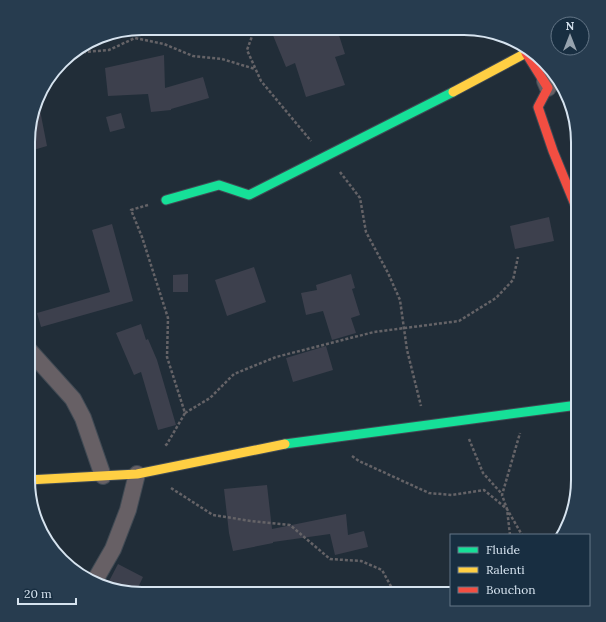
<svg xmlns="http://www.w3.org/2000/svg" width="606" height="622" viewBox="0 0 606 622" font-family="Lora,serif">
  <rect width="100%" height="100%" fill="#212d38"/>
  <path fill="#3d404d" d="M 270,28 L 337,29 L 345,54 L 335,57 L 345,85 L 306,97 L 295,63 L 286,67 Z
    M 164,55 L 165,88 L 203,77 L 209,98 L 171,109 L 171,110 L 151,112 L 148,94 L 108,96 L 105,68 Z
    M 38,100 L 47,146 L 30,151 L 30,120 Z
    M 121,113 L 125,128 L 110,132 L 106,117 Z
    M 549,217 L 554,241 L 515,249 L 510,226 Z
    M 112,224 L 133,301 L 41,327 L 37,313 L 110,292 L 92,230 Z
    M 254,267 L 266,302 L 227,316 L 215,280 Z
    M 188,274 L 188,292 L 173,292 L 173,275 Z
    M 351,274 L 355,288 L 352,289 L 360,315 L 351,318 L 356,333 L 332,340 L 323,311 L 306,315 L 301,293 L 317,290 L 316,285 Z
    M 141,324 L 146,340 L 148,339 L 157,360 L 176,425 L 158,430 L 141,372 L 134,375 L 116,333 Z
    M 326,346 L 333,370 L 293,382 L 286,358 Z
    M 267,485 L 272,529 L 346,514 L 348,535 L 364,531 L 368,547 L 335,555 L 330,534 L 273,542 L 273,543 L 233,551 L 229,533 L 224,489 Z
    M 118,564 L 143,577 L 135,594 L 107,585 Z"/>
  <g fill="none" stroke-linecap="round" stroke-linejoin="round">
    <g stroke="#404a54" stroke-width="18">
      <path id="street" d="M 548,88 L 545,81 L 557,77
        M 29,350 L 73,399 L 83,418 L 103,476
        M 94,582 L 113,549 L 128,510 L 137,474"/>
    </g>
    <g stroke="#404a54" stroke-width="11">
      <path id="fast" d="M 166,200 L 219,185 L 249,195 L 453,92
        M 285,444 L 578,405"/>
    </g>
    <g stroke="#404a54" stroke-width="11">
      <path id="slow" d="M 453,92 L 526,53
        M 28,480 L 137,474 L 285,444"/>
    </g>
    <g stroke="#404a54" stroke-width="11">
      <path id="jam" d="M 524,46 L 526,53 L 548,88 L 538,107 L 553,151 L 578,212"/>
    </g>
    <path stroke="#656367" stroke-width="2.5" stroke-dasharray="3 2" stroke-linecap="butt" d="M 255,28 L 247,50 L 261,81 L 311,141
      M 73,53 L 109,50 L 135,38 L 164,44 L 193,56 L 222,59 L 255,69
      M 340,172 L 360,198 L 366,232 L 388,273 L 400,300 L 407,350 L 421,406
      M 148,205 L 131,210 L 142,237 L 168,318 L 167,357 L 185,413 L 167,444 L 164,447
      M 185,413 L 210,398 L 234,374 L 276,357 L 374,332 L 459,321 L 496,298 L 513,280 L 518,257
      M 469,439 L 483,473 L 502,494
      M 352,456 L 359,461 L 429,493 L 452,495 L 484,490 L 507,509 L 522,535
      M 171,488 L 213,515 L 251,521 L 290,525 L 330,559 L 361,561 L 382,570 L 393,590 L 398,594
      M 510,535 L 507,509 L 502,495 L 520,433"/>
    <use href="#street" stroke="#676065" stroke-width="16"/>
    <use href="#fast" stroke="#16e098" stroke-width="9"/>
    <use href="#slow" stroke="#ffcf43" stroke-width="9"/>
    <use href="#jam" stroke="#f24e42" stroke-width="9"/>
  </g>
  <path d="M0 0H606V622H0ZM142 35H464A107 107 0 0 1 571 142V480A107 107 0 0 1 464 587H142A107 107 0 0 1 35 480V142A107 107 0 0 1 142 35Z" fill="#273c4f" fill-rule="evenodd"/>
  <path fill="none" stroke="#d6e3ef" stroke-width="2" d="M142 35H464A107 107 0 0 1 571 142V480A107 107 0 0 1 464 587H142A107 107 0 0 1 35 480V142A107 107 0 0 1 142 35Z"/>
  <rect x="450" y="534" width="140" height="72" fill="#182e41" stroke="#647687"/>
  <rect x="458" y="547" width="20" height="6" fill="#16e098" stroke="#647687"/>
  <text x="486" y="554" font-size="12" fill="#d6e3ef">Fluide</text>
  <rect x="458" y="567" width="20" height="6" fill="#ffcf43" stroke="#647687"/>
  <text x="486" y="574" font-size="12" fill="#d6e3ef">Ralenti</text>
  <rect x="458" y="587" width="20" height="6" fill="#f24e42" stroke="#647687"/>
  <text x="486" y="594" font-size="12" fill="#d6e3ef">Bouchon</text>
  <g transform="translate(570 36)"><circle r="19" fill="#182e41" stroke="#647687"/>
  <path d="M0-3L7 15L0 10L-7 15Z" fill="#97a3af"/>
  <text y="-6" font-size="11" font-weight="bold" text-anchor="middle" fill="#d6e3ef">N</text>
  </g>
  <path d="M18 598v6h58v-6" fill="none" stroke="#d6e3ef" stroke-width="2"/>
  <text x="24" y="598" font-size="12" fill="#d6e3ef" stroke="#182e41" stroke-width="3" paint-order="stroke">20 m</text>
</svg>
